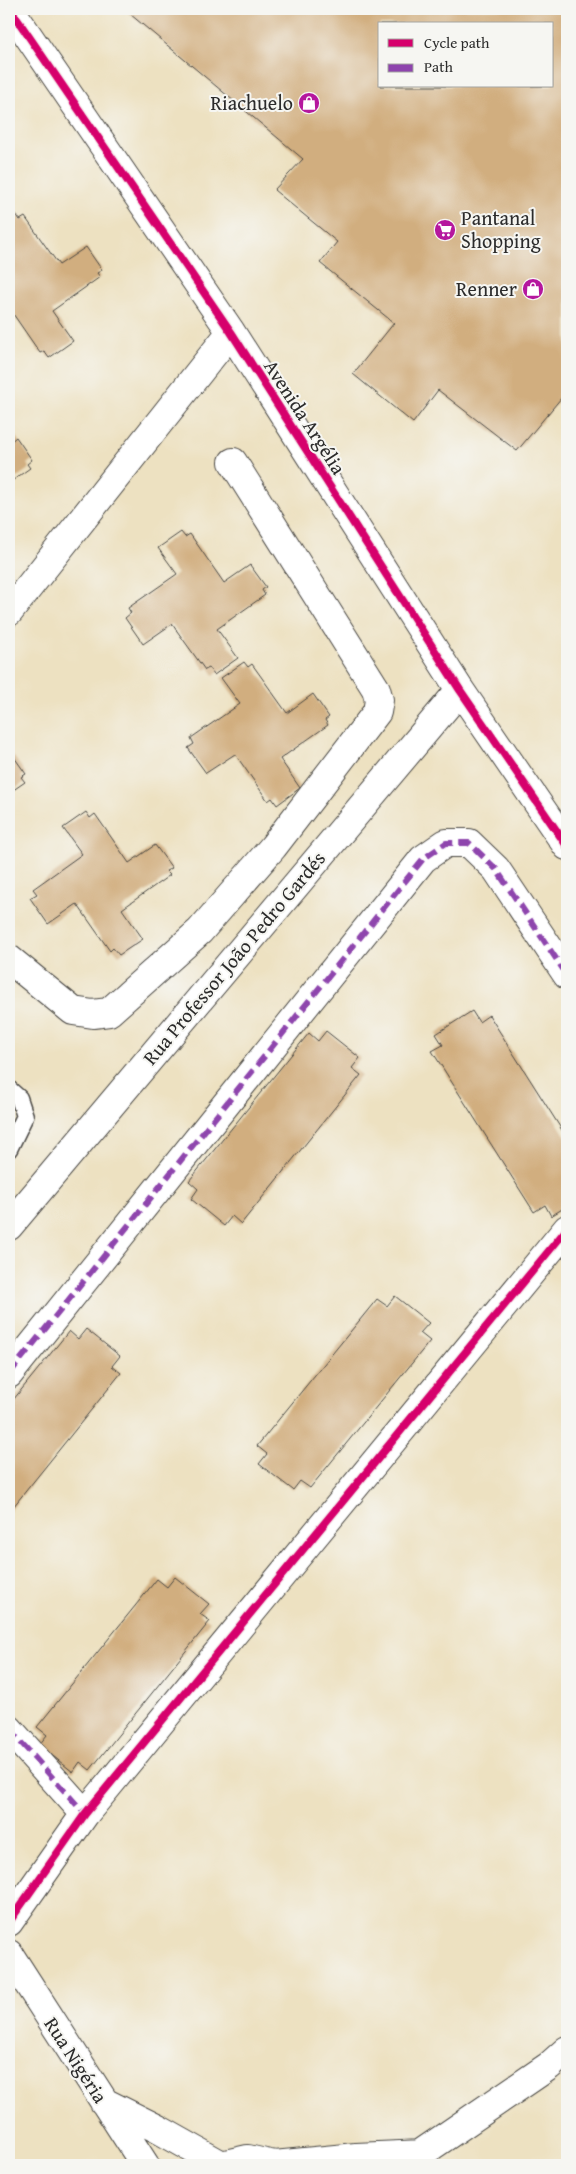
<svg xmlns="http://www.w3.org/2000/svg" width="576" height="2174" viewBox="0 0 576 2174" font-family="'Gentium Book Plus',serif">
  <rect width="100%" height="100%" fill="#f6f6f2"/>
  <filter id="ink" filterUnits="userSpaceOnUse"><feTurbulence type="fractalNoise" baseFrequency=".02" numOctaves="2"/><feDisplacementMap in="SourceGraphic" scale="10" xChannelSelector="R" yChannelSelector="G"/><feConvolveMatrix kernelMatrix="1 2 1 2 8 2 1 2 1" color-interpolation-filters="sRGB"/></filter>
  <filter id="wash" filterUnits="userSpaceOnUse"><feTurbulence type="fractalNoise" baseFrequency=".0096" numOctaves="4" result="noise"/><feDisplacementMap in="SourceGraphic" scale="20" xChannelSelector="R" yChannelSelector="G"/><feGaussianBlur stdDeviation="1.12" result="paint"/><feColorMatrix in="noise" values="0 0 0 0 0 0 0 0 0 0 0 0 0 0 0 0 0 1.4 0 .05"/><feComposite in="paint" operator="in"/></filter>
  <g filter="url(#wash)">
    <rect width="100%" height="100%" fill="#ede1c1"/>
    <g id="blocks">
      <path fill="#d1ae7f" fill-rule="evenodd" d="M 124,9 L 567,9 L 567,391 L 517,451 L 438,390 L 413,423 L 353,374 L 394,323 L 320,263 L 337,242 L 274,190 L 303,159 ZM 380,24 L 552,24 L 552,86 L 380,86 Z
        M 16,214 L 20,220 L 25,217 L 59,265 L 86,247 L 102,270 L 97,273 L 100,277 L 52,311 L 73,341 L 49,358 L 44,351 L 40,353 L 9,308 L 9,259 L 12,257 L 9,252 L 9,219 Z
        M 16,437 L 32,460 L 27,464 L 30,468 L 9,483 L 9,443 Z
        M 181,532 L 185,537 L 190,534 L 224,583 L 250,565 L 266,587 L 262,590 L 265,595 L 217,629 L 238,658 L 214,675 L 209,668 L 205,670 L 172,624 L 143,644 L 125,618 L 131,613 L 128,608 L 177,574 L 158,548 Z
        M 244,662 L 248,667 L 252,664 L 287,713 L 313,694 L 329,717 L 325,720 L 328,725 L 280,759 L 300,788 L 277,805 L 272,798 L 268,801 L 235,754 L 206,773 L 188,748 L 194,744 L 191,738 L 240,704 L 221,678 Z
        M 9,750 L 26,774 L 21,777 L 25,782 L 9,793 Z
        M 86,812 L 90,818 L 95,814 L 129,863 L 155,845 L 172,868 L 166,871 L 170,875 L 122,909 L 143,939 L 119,955 L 113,948 L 110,951 L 77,904 L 48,924 L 30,898 L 37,894 L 33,889 L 82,854 L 63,828 Z
        M 472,1011 L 479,1022 L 489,1015 L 567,1138 L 567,1206 L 551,1216 L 545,1205 L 534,1212 L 432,1051 L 443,1045 L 436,1034 Z
        M 326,1031 L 360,1058 L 352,1068 L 361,1075 L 241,1224 L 232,1216 L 224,1226 L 191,1199 L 198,1189 L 189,1181 L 309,1033 L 318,1041 Z
        M 395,1296 L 429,1323 L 420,1333 L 430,1341 L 310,1488 L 300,1481 L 293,1490 L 259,1464 L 267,1454 L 257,1446 L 377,1299 L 387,1306 Z
        M 86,1329 L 120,1356 L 112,1366 L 121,1373 L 9,1512 L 9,1405 L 69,1331 L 78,1339 Z
        M 175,1577 L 209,1604 L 200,1614 L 210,1621 L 90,1770 L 80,1762 L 73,1772 L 39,1745 L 47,1735 L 37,1727 L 157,1579 L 167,1587 Z"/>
    </g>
  </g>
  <g filter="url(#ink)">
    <use href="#blocks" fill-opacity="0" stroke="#484642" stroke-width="1"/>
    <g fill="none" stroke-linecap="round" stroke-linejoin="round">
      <g stroke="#484642" stroke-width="19">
        <path id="service" d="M 9,1089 L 19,1098 L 25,1116 L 9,1149"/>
      </g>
      <g stroke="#484642" stroke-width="30">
        <path id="minor" d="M 10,9 L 231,332 L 460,690 L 567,846
          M 9,612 L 231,332
          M 9,959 L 73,1011 L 93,1014 L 109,1012 L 200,931 L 273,847 L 377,712 L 379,700 L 376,689 L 233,462
          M 9,1226 L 460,690
          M 9,1374 L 423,859 L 446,843 L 469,843 L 496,869 L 567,975
          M 9,1729 L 85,1814
          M 9,1922 L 85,1814 L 567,1229
          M 9,1954 L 145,2165
          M 104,2102 L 158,2129 L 222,2165
          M 221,2165 L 248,2159 L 274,2165
          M 274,2165 L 356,2157 L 423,2154
          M 404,2165 L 549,2066 L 567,2050"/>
      </g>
      <use href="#service" stroke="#fff" stroke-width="16"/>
      <use href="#minor" stroke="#fff" stroke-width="28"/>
      <path stroke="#8e44ad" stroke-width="6" stroke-dasharray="12 6" stroke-linecap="butt" d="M 9,1374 L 423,859 L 446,843 L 469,843 L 496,869 L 567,975
        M 9,1729 L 85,1814"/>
      <g stroke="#f6f6f2" stroke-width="11">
        <path id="cycleway" d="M 10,9 L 231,332 L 460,690 L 567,846
          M 9,1922 L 85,1814 L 567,1229"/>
      </g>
      <use href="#cycleway" stroke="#d6006c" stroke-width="8"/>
    </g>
  </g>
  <defs>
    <g id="shop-disc" transform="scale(1.125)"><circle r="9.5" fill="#b5179e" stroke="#f6f6f2"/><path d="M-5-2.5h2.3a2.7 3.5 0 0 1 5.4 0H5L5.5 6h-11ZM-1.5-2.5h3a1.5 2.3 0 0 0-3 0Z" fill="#fff"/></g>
    <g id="supermarket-disc" transform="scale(1.125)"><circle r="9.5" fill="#b5179e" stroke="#f6f6f2"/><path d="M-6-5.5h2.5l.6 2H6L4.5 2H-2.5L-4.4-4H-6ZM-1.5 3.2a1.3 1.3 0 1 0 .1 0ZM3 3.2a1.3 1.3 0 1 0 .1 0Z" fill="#fff"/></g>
  </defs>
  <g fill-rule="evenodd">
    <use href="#shop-disc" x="309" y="103"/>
    <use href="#supermarket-disc" x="445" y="230"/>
    <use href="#shop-disc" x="533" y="289"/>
  </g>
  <g text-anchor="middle" stroke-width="4" stroke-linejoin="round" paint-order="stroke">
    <g font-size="20" fill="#2b2b2b" stroke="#f6f6f2" text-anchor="end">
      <text x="293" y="110">Riachuelo</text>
      <text x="461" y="225" text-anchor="start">Pantanal<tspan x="461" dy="23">Shopping</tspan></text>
      <text x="517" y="296">Renner</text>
    </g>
    <g font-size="20" fill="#2b2b2b" stroke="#f6f6f2">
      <text transform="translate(305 417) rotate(57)" y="7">Avenida Argélia</text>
      <text transform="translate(234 958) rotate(-50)" y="7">Rua Professor João Pedro Gardés</text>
      <text transform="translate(76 2060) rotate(57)" y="7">Rua Nigéria</text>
    </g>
  </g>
  <rect width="576" height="2174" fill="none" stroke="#f6f6f2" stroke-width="30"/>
  <rect x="378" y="22" width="175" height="65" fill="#f6f6f2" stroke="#a5a5a2"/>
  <rect x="388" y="39" width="25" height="8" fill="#d6006c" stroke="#a5a5a2"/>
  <text x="424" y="48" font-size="15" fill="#2b2b2b">Cycle path</text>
  <rect x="388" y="64" width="25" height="8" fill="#8e44ad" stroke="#a5a5a2"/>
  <text x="424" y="72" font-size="15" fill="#2b2b2b">Path</text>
</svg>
